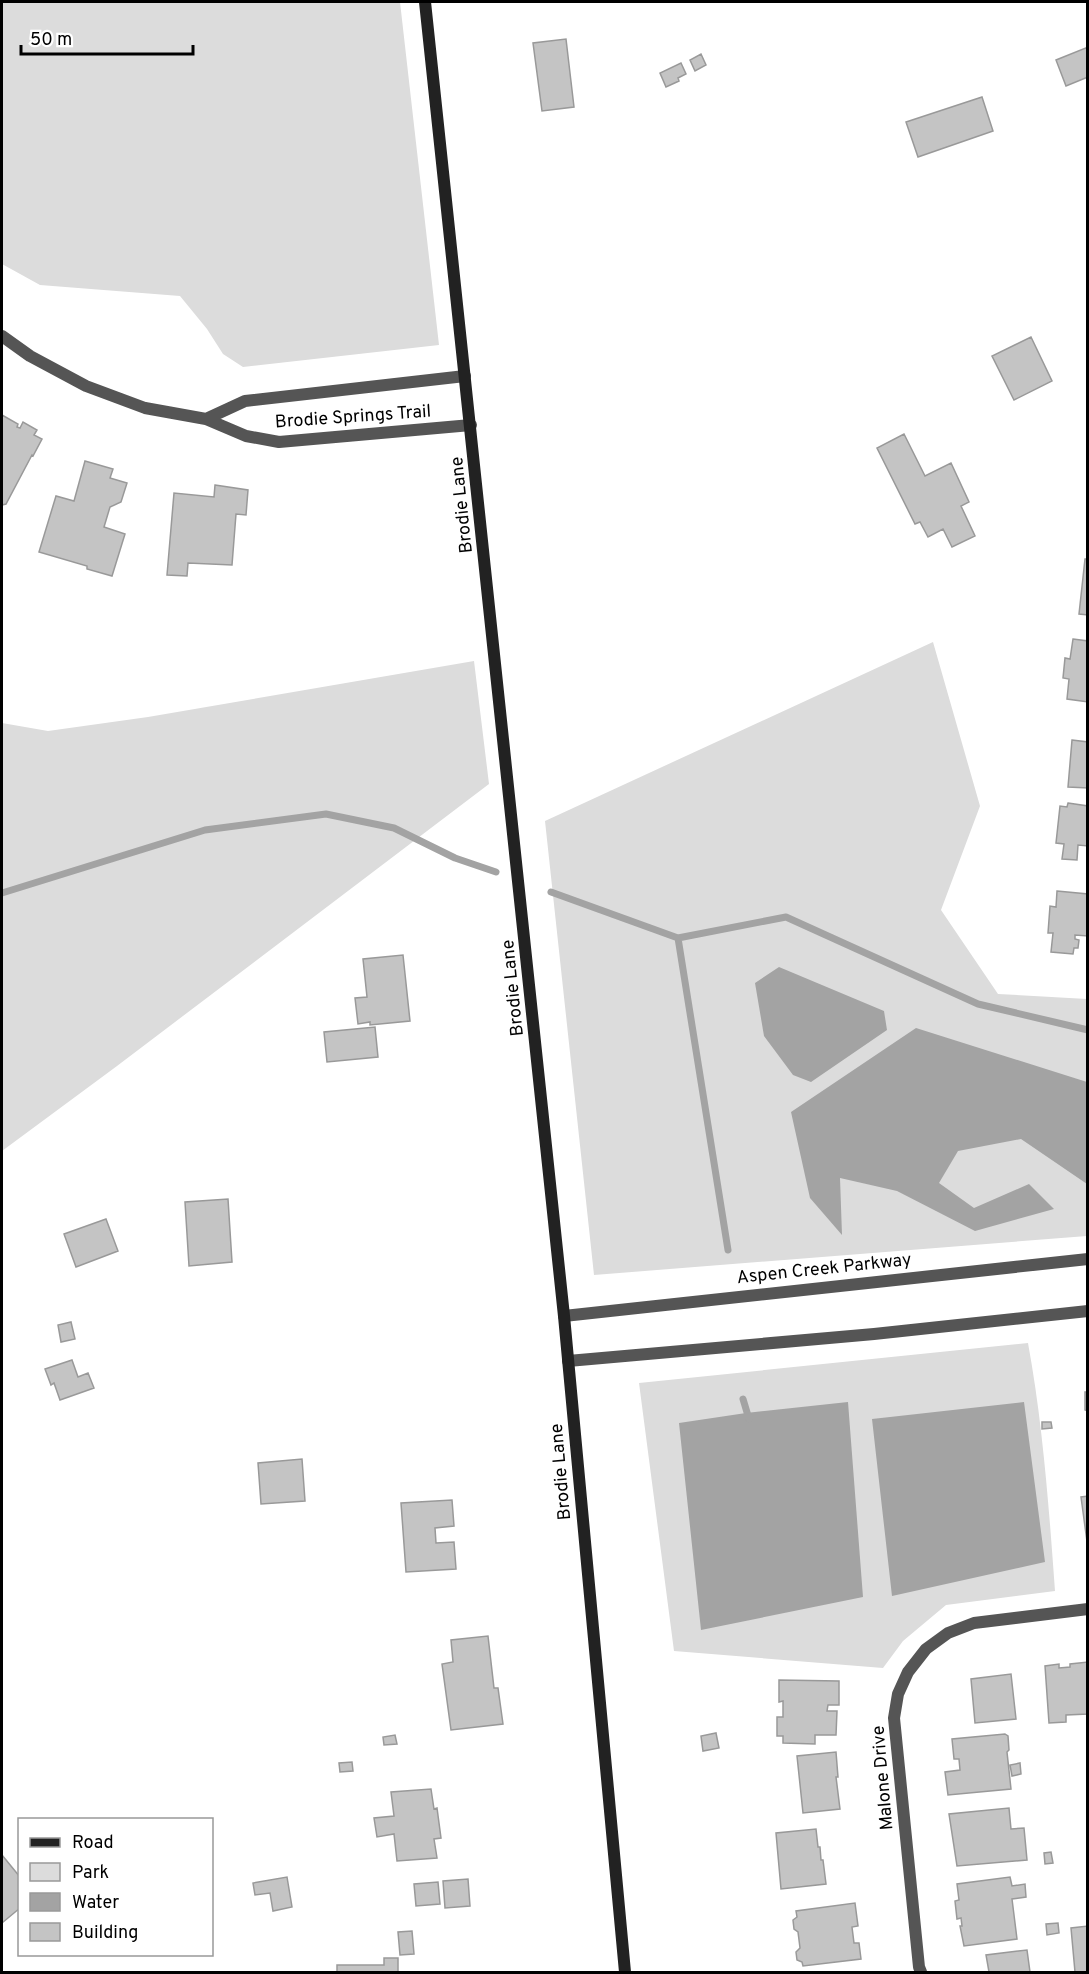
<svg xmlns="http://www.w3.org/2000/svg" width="1089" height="1974" viewBox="0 0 1089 1974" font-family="Overpass,sans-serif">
  <rect width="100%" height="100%" fill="#fff"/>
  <path fill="#dcdcdc" d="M 2,2 L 400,2 L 439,345 L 243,367 L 223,354 L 207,329 L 180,296 L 40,285 L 2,264 Z
    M 933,642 L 980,806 L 941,910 L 998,994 L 1087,999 L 1087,1236 L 594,1275 L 545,821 Z
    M 474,661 L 489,784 L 117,1066 L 2,1151 L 2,723 L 48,731 L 148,717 Z
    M 1028,1343 C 1043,1425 1049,1508 1055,1591 L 946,1605 L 903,1641 L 883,1668 L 674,1651 L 639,1383 Z"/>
  <path fill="#a3a3a3" d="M 779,967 L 884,1011 L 887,1030 L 811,1082 L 793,1075 L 764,1036 L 755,983 Z
    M 916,1028 L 1087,1082 L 1087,1184 L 1021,1139 L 958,1151 L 939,1183 L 974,1208 L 1029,1184 L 1054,1209 L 975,1231 L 897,1191 L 840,1178 L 842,1235 L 810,1198 L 791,1112 Z
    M 848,1402 L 863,1597 L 701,1630 L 679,1423 L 746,1413 Z
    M 1024,1402 L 1045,1562 L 892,1596 L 872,1419 Z"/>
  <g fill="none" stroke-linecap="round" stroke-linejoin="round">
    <path stroke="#a3a3a3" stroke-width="7" d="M 551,892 L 678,938 L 728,1250
      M 2,893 L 205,830 L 326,814 L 394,828 L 455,858 L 496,872
      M 678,938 L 786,917 L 978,1004 L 1088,1030
      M 743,1399 L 749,1419"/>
  </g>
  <path fill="#c4c4c4" stroke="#999" stroke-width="1.5" d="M 566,39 L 574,107 L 542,111 L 533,43 Z
    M 1088,47 L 1088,77 L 1066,86 L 1056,60 Z
    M 701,54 L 706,65 L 695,71 L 690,60 Z
    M 681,63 L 686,74 L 678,78 L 679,81 L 666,87 L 660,73 Z
    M 982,97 L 993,131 L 918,157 L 906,122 Z
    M 1031,337 L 1052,381 L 1014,400 L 992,356 Z
    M 2,415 L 18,424 L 17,427 L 20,428 L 23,422 L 37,430 L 34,435 L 42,439 L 33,456 L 32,455 L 6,504 L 2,505 Z
    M 904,434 L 925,476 L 951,463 L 969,502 L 961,506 L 975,536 L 952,547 L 943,529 L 928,537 L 920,522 L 915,524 L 877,448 Z
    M 85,461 L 113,469 L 110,478 L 127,483 L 121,502 L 110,507 L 104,527 L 125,534 L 112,576 L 87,569 L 87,566 L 39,552 L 56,496 L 74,501 Z
    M 215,485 L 248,490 L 246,515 L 236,514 L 232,565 L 188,563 L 187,576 L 167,575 L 174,493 L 214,497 Z
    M 1085,559 L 1088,559 L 1088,615 L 1079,614 Z
    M 1073,639 L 1088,641 L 1088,702 L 1067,699 L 1069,679 L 1063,678 L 1065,658 L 1070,659 Z
    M 1072,740 L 1088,742 L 1088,788 L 1068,787 Z
    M 1068,803 L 1088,806 L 1088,846 L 1078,845 L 1077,860 L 1062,859 L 1064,844 L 1056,843 L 1060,806 L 1067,807 Z
    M 1057,891 L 1088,894 L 1088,936 L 1075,935 L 1075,939 L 1079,940 L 1078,948 L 1074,948 L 1073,954 L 1051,952 L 1053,933 L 1048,933 L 1050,906 L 1056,907 Z
    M 403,955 L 410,1021 L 370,1025 L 370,1022 L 358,1024 L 355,998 L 367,997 L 363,959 Z
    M 375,1027 L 378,1057 L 327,1062 L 324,1032 Z
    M 228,1199 L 232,1262 L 189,1266 L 185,1202 Z
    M 106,1219 L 118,1251 L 76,1267 L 64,1234 Z
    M 71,1322 L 75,1339 L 61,1342 L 58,1325 Z
    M 72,1360 L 78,1377 L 88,1373 L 94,1388 L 60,1400 L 54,1383 L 51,1385 L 45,1369 Z
    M 1085,1392 L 1088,1392 L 1088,1411 L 1085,1410 Z
    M 1042,1422 L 1051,1422 L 1052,1428 L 1042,1429 Z
    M 302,1459 L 305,1501 L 261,1504 L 258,1463 Z
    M 1088,1496 L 1088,1549 L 1081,1497 Z
    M 452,1500 L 454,1526 L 435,1528 L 436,1543 L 454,1542 L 456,1569 L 406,1572 L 401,1503 Z
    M 488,1636 L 494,1688 L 498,1688 L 503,1724 L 451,1730 L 442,1664 L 453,1662 L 451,1640 Z
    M 1088,1662 L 1088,1714 L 1066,1715 L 1066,1722 L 1049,1723 L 1045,1666 L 1059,1664 L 1059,1668 L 1070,1667 L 1070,1664 Z
    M 1011,1674 L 1016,1719 L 975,1723 L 971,1679 Z
    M 779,1680 L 839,1681 L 839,1705 L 828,1705 L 827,1711 L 837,1711 L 836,1735 L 815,1735 L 815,1744 L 783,1743 L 783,1736 L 777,1736 L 777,1717 L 783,1717 L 783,1701 L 779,1702 Z
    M 716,1733 L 719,1748 L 703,1751 L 701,1736 Z
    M 1005,1734 L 1008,1736 L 1009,1750 L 1007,1752 L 1011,1789 L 948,1795 L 945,1772 L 960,1770 L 959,1759 L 954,1759 L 952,1739 Z
    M 395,1735 L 397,1744 L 384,1745 L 383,1737 Z
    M 836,1752 L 838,1777 L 836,1777 L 840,1809 L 803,1813 L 797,1756 Z
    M 352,1762 L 353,1771 L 340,1772 L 339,1763 Z
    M 1020,1763 L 1021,1774 L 1012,1776 L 1010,1765 Z
    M 431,1789 L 434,1809 L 437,1808 L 441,1838 L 434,1839 L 437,1858 L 397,1861 L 394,1834 L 377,1837 L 374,1818 L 394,1816 L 391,1792 Z
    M 1009,1808 L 1011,1829 L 1024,1828 L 1027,1860 L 957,1866 L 949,1814 Z
    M 816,1829 L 818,1847 L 820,1847 L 821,1860 L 823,1860 L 826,1884 L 781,1889 L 776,1833 Z
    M 1051,1852 L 1053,1863 L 1045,1864 L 1044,1853 Z
    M 2,1855 L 20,1877 L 20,1908 L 2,1923 Z
    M 287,1877 L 292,1907 L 273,1911 L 270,1893 L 255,1895 L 253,1883 Z
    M 1010,1877 L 1012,1886 L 1025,1884 L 1026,1897 L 1012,1899 L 1017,1939 L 964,1946 L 960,1926 L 962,1926 L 961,1918 L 957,1919 L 955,1901 L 959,1900 L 957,1884 Z
    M 468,1879 L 470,1906 L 445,1908 L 443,1881 Z
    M 438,1882 L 440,1904 L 416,1906 L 414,1884 Z
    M 855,1903 L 858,1926 L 852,1927 L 854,1943 L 859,1943 L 861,1959 L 803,1966 L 802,1962 L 797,1960 L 796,1952 L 800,1948 L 798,1932 L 794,1929 L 793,1920 L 797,1917 L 796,1911 Z
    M 1058,1923 L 1059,1933 L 1047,1935 L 1046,1924 Z
    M 1088,1926 L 1088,1972 L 1075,1972 L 1071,1928 Z
    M 412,1931 L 414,1954 L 400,1955 L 398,1932 Z
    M 1027,1950 L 1030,1972 L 989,1972 L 986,1955 Z
    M 384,1958 L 398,1958 L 398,1972 L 337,1972 L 337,1965 L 384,1965 Z"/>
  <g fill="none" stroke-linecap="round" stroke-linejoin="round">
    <path stroke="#555" stroke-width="12" d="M 2,336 L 30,356 L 86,386 L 145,408 L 206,419 L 246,436 L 279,442 L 471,425
      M 206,419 L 245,401 L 465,376
      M 564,1316 L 1088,1259
      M 568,1361 L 874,1334 L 1088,1311
      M 921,1972 L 919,1967 L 894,1718 L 898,1694 L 908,1672 L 926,1649 L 948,1633 L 974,1623 L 1088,1609"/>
    <path stroke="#222" stroke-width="12" d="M 425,2 L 564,1316 L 625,1972"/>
  </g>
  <g text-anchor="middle" stroke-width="4.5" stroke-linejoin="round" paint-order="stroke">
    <g font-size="18" fill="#000" stroke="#fff">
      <text transform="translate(353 416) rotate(-4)" y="6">Brodie Springs Trail</text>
      <text transform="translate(461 505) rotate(-96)" y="6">Brodie Lane</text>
      <text transform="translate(512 988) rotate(-96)" y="6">Brodie Lane</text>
      <text transform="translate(824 1268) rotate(-6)" y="6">Aspen Creek Parkway</text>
      <text transform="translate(560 1472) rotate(-95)" y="6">Brodie Lane</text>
      <text transform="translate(882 1778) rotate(-95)" y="6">Malone Drive</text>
    </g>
  </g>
  <rect width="1089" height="1974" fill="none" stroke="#000000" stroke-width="6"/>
  <rect x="18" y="1818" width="195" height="138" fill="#ffffff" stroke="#999999" stroke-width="1.5"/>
  <rect x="30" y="1838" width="30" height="9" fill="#222222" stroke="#999999" stroke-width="1.5"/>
  <text x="72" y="1848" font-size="18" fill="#000000">Road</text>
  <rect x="30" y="1863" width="30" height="18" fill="#dcdcdc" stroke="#999999" stroke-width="1.5"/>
  <text x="72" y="1878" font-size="18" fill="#000000">Park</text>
  <rect x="30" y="1893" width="30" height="18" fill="#a3a3a3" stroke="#999999" stroke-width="1.5"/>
  <text x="72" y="1908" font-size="18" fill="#000000">Water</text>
  <rect x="30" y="1923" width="30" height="18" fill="#c4c4c4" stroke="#999999" stroke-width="1.5"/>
  <text x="72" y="1938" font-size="18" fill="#000000">Building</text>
  <path d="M21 45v9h172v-9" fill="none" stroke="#000000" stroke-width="3"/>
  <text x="30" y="45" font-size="18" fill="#000000" stroke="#ffffff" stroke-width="4.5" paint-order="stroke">50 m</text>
</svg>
